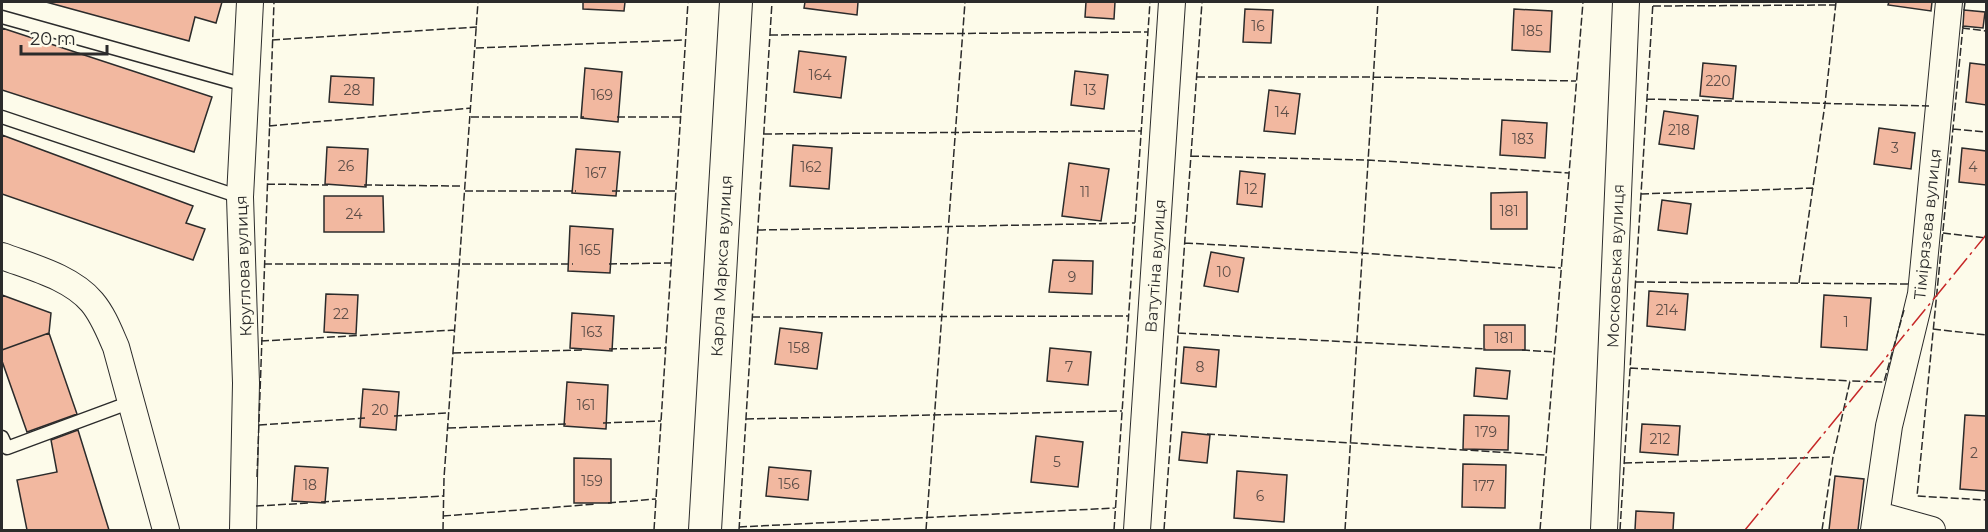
<svg xmlns="http://www.w3.org/2000/svg" width="1988" height="532" viewBox="0 0 1988 532" font-family="Montserrat,sans-serif">
  <rect width="100%" height="100%" fill="#fdfbea"/>
  <path fill="#f2b8a0" stroke="#2b2b2b" stroke-width="1.5" d="M 46,2 L 222,2 L 216,23 L 195,17 L 189,41 Z
    M 583,2 L 625,2 L 624,11 L 583,9 Z
    M 805,2 L 858,2 L 857,15 L 804,8 Z
    M 1086,2 L 1115,2 L 1114,19 L 1085,17 Z
    M 1889,2 L 1932,2 L 1931,11 L 1888,5 Z
    M 1245,9 L 1273,10 L 1271,43 L 1243,42 Z
    M 1514,9 L 1552,11 L 1550,52 L 1512,50 Z
    M 1964,10 L 1985,12 L 1983,28 L 1963,26 Z
    M 2,28 L 212,97 L 194,152 L 2,90 Z
    M 799,51 L 846,57 L 841,98 L 794,92 Z
    M 1703,63 L 1736,66 L 1733,99 L 1700,96 Z
    M 1970,63 L 1986,65 L 1986,105 L 1966,102 Z
    M 585,68 L 622,72 L 618,122 L 581,118 Z
    M 1075,71 L 1108,75 L 1104,109 L 1071,105 Z
    M 331,76 L 374,78 L 373,105 L 329,102 Z
    M 1269,90 L 1300,94 L 1295,134 L 1264,131 Z
    M 1664,111 L 1698,116 L 1694,149 L 1659,144 Z
    M 1502,120 L 1547,123 L 1545,158 L 1500,155 Z
    M 1879,128 L 1915,133 L 1911,169 L 1874,164 Z
    M 2,135 L 193,206 L 186,223 L 205,229 L 193,260 L 2,194 Z
    M 793,145 L 832,148 L 829,189 L 790,186 Z
    M 327,147 L 368,149 L 366,187 L 325,184 Z
    M 1962,148 L 1986,151 L 1986,185 L 1959,182 Z
    M 576,149 L 620,152 L 616,196 L 572,193 Z
    M 1069,163 L 1109,169 L 1101,221 L 1062,216 Z
    M 1240,171 L 1265,174 L 1262,207 L 1237,204 Z
    M 1527,192 L 1527,229 L 1491,229 L 1491,193 Z
    M 324,196 L 383,196 L 384,232 L 324,232 Z
    M 1662,200 L 1691,204 L 1687,234 L 1658,230 Z
    M 570,226 L 613,229 L 610,273 L 568,271 Z
    M 1211,252 L 1244,258 L 1238,292 L 1204,286 Z
    M 1053,260 L 1093,261 L 1092,294 L 1049,292 Z
    M 1649,291 L 1688,294 L 1685,330 L 1647,326 Z
    M 326,294 L 358,295 L 356,334 L 324,332 Z
    M 2,295 L 51,313 L 49,333 L 2,350 Z
    M 1824,295 L 1871,298 L 1867,350 L 1821,347 Z
    M 572,313 L 614,316 L 612,351 L 570,348 Z
    M 1484,325 L 1525,325 L 1525,350 L 1484,350 Z
    M 780,328 L 822,333 L 817,369 L 775,364 Z
    M 49,333 L 77,414 L 27,432 L 2,361 L 2,350 Z
    M 1184,347 L 1219,350 L 1216,387 L 1181,383 Z
    M 1050,348 L 1091,352 L 1088,385 L 1047,381 Z
    M 1476,368 L 1510,371 L 1507,399 L 1474,396 Z
    M 567,382 L 608,385 L 606,429 L 564,426 Z
    M 363,389 L 399,392 L 396,430 L 360,427 Z
    M 1464,415 L 1509,416 L 1508,450 L 1463,449 Z
    M 1965,415 L 1986,416 L 1986,491 L 1960,489 Z
    M 1642,424 L 1680,426 L 1678,455 L 1640,452 Z
    M 78,430 L 109,530 L 27,530 L 17,480 L 57,472 L 51,440 Z
    M 1182,432 L 1210,435 L 1207,463 L 1179,460 Z
    M 1036,436 L 1083,442 L 1078,487 L 1031,482 Z
    M 574,458 L 611,459 L 611,503 L 574,503 Z
    M 1463,464 L 1506,465 L 1505,508 L 1462,507 Z
    M 295,466 L 328,468 L 325,503 L 292,501 Z
    M 769,467 L 811,471 L 808,500 L 766,496 Z
    M 1237,471 L 1287,475 L 1284,522 L 1234,518 Z
    M 1835,476 L 1864,479 L 1858,530 L 1829,530 Z
    M 1636,511 L 1674,513 L 1673,530 L 1635,530 Z"/>
  <g fill="none" stroke-linecap="round" stroke-linejoin="round">
    <g stroke="#2b2b2b" stroke-width="15">
      <path id="service" d="M 2,17 L 245,85
        M 2,117 L 240,197
        M 2,437 L 7,448 L 131,402"/>
    </g>
    <g stroke="#2b2b2b" stroke-width="28">
      <path id="minor" d="M 2,256 C 31,267 71,277 92,302 C 103,315 109,331 116,347 L 166,530
        M 1878,515 L 1932,530
        M 243,530 L 246,383 L 240,197 L 250,2
        M 1137,530 L 1172,2
        M 1604,530 L 1626,2
        M 1874,530 L 1889,426 L 1921,294 L 1949,2"/>
    </g>
    <g stroke="#2b2b2b" stroke-width="34">
      <path id="tertiary" d="M 705,530 L 736,2"/>
    </g>
    <use href="#service" stroke="#fdfbea" stroke-width="12"/>
    <use href="#minor" stroke="#fdfbea" stroke-width="26"/>
    <use href="#tertiary" stroke="#fdfbea" stroke-width="32"/>
    <path stroke="#2b2b2b" stroke-width="1.5" stroke-dasharray="8 3" stroke-linecap="butt" d="M 1653,6 L 1835,5
      M 1964,10 L 1965,2
      M 1963,26 L 1917,496 L 1986,500
      M 1962,28 L 1986,31
      M 770,35 L 1148,32
      M 272,40 L 477,27
      M 476,48 L 685,40
      M 1197,77 L 1373,77 L 1576,81
      M 1647,99 L 1929,106
      M 471,117 L 584,117
      M 617,117 L 680,117
      M 269,126 L 471,108
      M 1953,129 L 1986,132
      M 764,134 L 1141,131
      M 1191,156 L 1368,160 L 1569,173
      M 267,184 L 328,185
      M 364,185 L 460,186
      M 465,191 L 576,191
      M 612,191 L 675,191
      M 1641,194 L 1813,188
      M 758,230 L 1135,223
      M 1943,233 L 1986,238
      M 1185,243 L 1362,253 L 1561,268
      M 264,264 L 573,264
      M 609,264 L 671,263
      M 1636,282 L 1911,284
      M 1799,283 L 1825,104 L 1836,2
      M 752,317 L 1129,316
      M 1933,329 L 1986,335
      M 1178,333 L 1486,349
      M 261,341 L 455,330
      M 609,349 L 665,348
      M 1522,350 L 1555,352
      M 453,353 L 582,350
      M 1630,368 L 1850,381
      M 394,416 L 448,413
      M 746,419 L 1122,411
      M 603,423 L 661,421
      M 259,425 L 365,418
      M 448,428 L 568,424
      M 1207,434 L 1546,455
      M 1624,463 L 1833,457
      M 257,477 L 274,2
      M 321,502 L 444,496
      M 608,503 L 656,499
      M 256,506 L 309,503
      M 443,516 L 596,504
      M 739,527 L 1115,508
      M 443,530 L 444,478 L 478,2
      M 654,530 L 688,2
      M 739,530 L 772,2
      M 926,530 L 965,2
      M 1114,530 L 1150,2
      M 1164,530 L 1202,2
      M 1345,530 L 1378,2
      M 1540,530 L 1583,2
      M 1620,530 L 1653,2
      M 1822,530 L 1833,457 L 1850,381 L 1884,382 L 1904,310"/>
    <path stroke="#c62828" stroke-width="1.5" stroke-dasharray="21 4.5 3 4.5" stroke-linecap="butt" d="M 1745,530 L 1986,235"/>
  </g>
  <g text-anchor="middle" stroke-width="4.5" stroke-linejoin="round" paint-order="stroke">
    <g font-size="14" fill="#5d4e48">
      <text x="1258" y="31">16</text>
      <text x="1532" y="36">185</text>
      <text x="820" y="80">164</text>
      <text x="1718" y="86">220</text>
      <text x="352" y="95">28</text>
      <text x="1090" y="95">13</text>
      <text x="602" y="100">169</text>
      <text x="1282" y="117">14</text>
      <text x="1679" y="135">218</text>
      <text x="1523" y="144">183</text>
      <text x="1895" y="153">3</text>
      <text x="346" y="171">26</text>
      <text x="811" y="172">162</text>
      <text x="1973" y="172">4</text>
      <text x="596" y="178">167</text>
      <text x="1251" y="194">12</text>
      <text x="1085" y="197">11</text>
      <text x="1509" y="216">181</text>
      <text x="354" y="219">24</text>
      <text x="590" y="255">165</text>
      <text x="1224" y="277">10</text>
      <text x="1072" y="282">9</text>
      <text x="1667" y="315">214</text>
      <text x="341" y="319">22</text>
      <text x="1846" y="327">1</text>
      <text x="592" y="337">163</text>
      <text x="1504" y="343">181</text>
      <text x="799" y="353">158</text>
      <text x="1069" y="372">7</text>
      <text x="1200" y="372">8</text>
      <text x="586" y="410">161</text>
      <text x="380" y="415">20</text>
      <text x="1486" y="437">179</text>
      <text x="1660" y="444">212</text>
      <text x="1974" y="458">2</text>
      <text x="1057" y="467">5</text>
      <text x="592" y="486">159</text>
      <text x="789" y="489">156</text>
      <text x="310" y="490">18</text>
      <text x="1484" y="491">177</text>
      <text x="1260" y="501">6</text>
    </g>
    <g font-size="16" fill="#2b2b2b" stroke="#fdfbea">
      <text transform="translate(1927 224) rotate(-84)" y="6">Тімірязєва вулиця</text>
      <text transform="translate(243 266) rotate(-92)" y="6">Круглова вулиця</text>
      <text transform="translate(721 266) rotate(-87)" y="6">Карла Маркса вулиця</text>
      <text transform="translate(1155 266) rotate(-86)" y="6">Ватутіна вулиця</text>
      <text transform="translate(1615 266) rotate(-88)" y="6">Московська вулиця</text>
    </g>
  </g>
  <rect width="1988" height="532" fill="none" stroke="#2b2b2b" stroke-width="6"/>
  <path d="M21 45v9h86v-9" fill="none" stroke="#2b2b2b" stroke-width="3"/>
  <text x="30" y="45" font-size="18" fill="#2b2b2b" stroke="#fdfbea" stroke-width="4.5" paint-order="stroke">20 m</text>
</svg>
